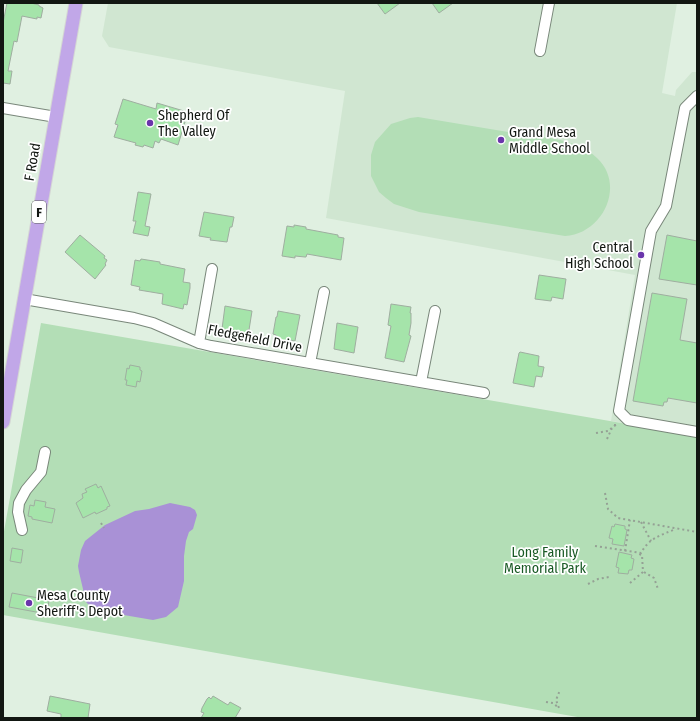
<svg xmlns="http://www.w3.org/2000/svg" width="700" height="721" viewBox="0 0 700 721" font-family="'Fira Sans Condensed',sans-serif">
  <rect width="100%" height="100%" fill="#e0f0e1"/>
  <path fill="#d0e6d1" d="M 108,3 L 677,3 L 662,93 L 675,96 L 676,90 L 692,72 L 697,72 L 697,436 L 611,421 L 635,275 L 326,218 L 345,91 L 109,47 L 102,36 Z"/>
  <path fill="#b3deb6" d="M 418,117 C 448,122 478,127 508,132 C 536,137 576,137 597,158 C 626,185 603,234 565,236 L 419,212 L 394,204 L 386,198 L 379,192 L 371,176 L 371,155 L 375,142 L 391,124 L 410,118 Z
    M 41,323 L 697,436 L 697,718 L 583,718 L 3,615 L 3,537 Z"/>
  <path fill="#a991d6" d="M 170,503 L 190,507 L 195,510 L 197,515 L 193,529 L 189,532 L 186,541 L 184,556 L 184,581 L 178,607 L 166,617 L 153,620 L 106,612 L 92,608 L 86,602 L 79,572 L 78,566 L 81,550 L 85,541 L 105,525 L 135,511 L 149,509 Z"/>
  <path fill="#a5e4aa" stroke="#9faea0" d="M 7,3 L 31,3 L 39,5 L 39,6 L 43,8 L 41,18 L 37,17 L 37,19 L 22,16 L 17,42 L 14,41 L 8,71 L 12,71 L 10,84 L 3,83 L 3,23 Z
    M 377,3 L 400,3 L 385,14 Z
    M 432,3 L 453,3 L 439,13 Z
    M 123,99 L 156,109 L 157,103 L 184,111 L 181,120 L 185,122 L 178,145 L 161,139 L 159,143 L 155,141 L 153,148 L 144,145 L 143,147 L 135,145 L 136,143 L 114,137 L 118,125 L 115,124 Z
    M 138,192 L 151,194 L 145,226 L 150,227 L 148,236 L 133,233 L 136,221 L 133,221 Z
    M 204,212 L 234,217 L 232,227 L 230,227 L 227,242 L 210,240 L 211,238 L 199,236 Z
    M 294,225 L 306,227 L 306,229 L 338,235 L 338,237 L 344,238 L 341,260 L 307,254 L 306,257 L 305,257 L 295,256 L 295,258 L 282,256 L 287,226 L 294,227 Z
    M 80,235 L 105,256 L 104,258 L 107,260 L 105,264 L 106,265 L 95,279 L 65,252 Z
    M 667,235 L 697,241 L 697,285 L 659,279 Z
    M 141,259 L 160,262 L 160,264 L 185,269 L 183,282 L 190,283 L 190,288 L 187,305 L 184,304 L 183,309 L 162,304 L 163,294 L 139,290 L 140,287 L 131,285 L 135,260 L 140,261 Z
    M 539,275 L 566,279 L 563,299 L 552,297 L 551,301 L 535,299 Z
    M 652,293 L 687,299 L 680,340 L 697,343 L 697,403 L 668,398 L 667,402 L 664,402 L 663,406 L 633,401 Z
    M 391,304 L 411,307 L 410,313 L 411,313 L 411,323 L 409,335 L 411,336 L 404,362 L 385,358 L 391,326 L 388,325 Z
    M 225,306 L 252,311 L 249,330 L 248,329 L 247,333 L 222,329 Z
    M 278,311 L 300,315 L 295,341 L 289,340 L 289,342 L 276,339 L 276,335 L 273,334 L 276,317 L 277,317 Z
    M 337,323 L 358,327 L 354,353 L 334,349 Z
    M 520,352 L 539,356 L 538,366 L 544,367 L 542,377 L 536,376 L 534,387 L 513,383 L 519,353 Z
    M 130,365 L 140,367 L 140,370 L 142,371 L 140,382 L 137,381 L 136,387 L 126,385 L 127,380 L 125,380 L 127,368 L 129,369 Z
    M 96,484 L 98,488 L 101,486 L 110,506 L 107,507 L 107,509 L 96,514 L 95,512 L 83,518 L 76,503 L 83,498 L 82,494 L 87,492 L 85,489 Z
    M 35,500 L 46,502 L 45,507 L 55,509 L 52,523 L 32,519 L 32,517 L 28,516 L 30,505 L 34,506 Z
    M 615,524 L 625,526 L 625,529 L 627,530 L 624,546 L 612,544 L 613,539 L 609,538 L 612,526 L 614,527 Z
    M 12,548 L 23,550 L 21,563 L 10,561 Z
    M 619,552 L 632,555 L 631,558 L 634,559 L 632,570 L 629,570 L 628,574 L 618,573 L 619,568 L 616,567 Z
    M 12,593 L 49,600 L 47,614 L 9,607 Z
    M 50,696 L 90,704 L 88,718 L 61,718 L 61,714 L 47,711 Z
    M 213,696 L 228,705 L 230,702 L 241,708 L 235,718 L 201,718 L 204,713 L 201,712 L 202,708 L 207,699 L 209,697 L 211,699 Z"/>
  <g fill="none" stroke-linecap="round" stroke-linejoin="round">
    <g stroke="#79877a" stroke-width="12">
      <path id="minor" d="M 540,51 L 549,3
        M 697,96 L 685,108 L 666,206 L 651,231 L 619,411 L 628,420 L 697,432
        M 3,108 L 56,117
        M 24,299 L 134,318 L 153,323 L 199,343 L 211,346 L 484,393
        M 199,343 L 212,269
        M 310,363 L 324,292
        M 421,382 L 435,311
        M 22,530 L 18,512 L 19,503 L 26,490 L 41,472 L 45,452"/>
    </g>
    <g stroke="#d4d5d4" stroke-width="15">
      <path id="major" d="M 3,422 L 76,3"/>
    </g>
    <path stroke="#95a195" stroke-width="2" stroke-dasharray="2 3" stroke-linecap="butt" d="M 596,433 L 608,431 L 618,423
      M 607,439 L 612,428 L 618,423
      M 605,493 L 608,509 L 618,518 L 697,532
      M 641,522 L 651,541
      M 101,523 L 104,528
      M 595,546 L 641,553 C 649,538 661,535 676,529
      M 625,551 L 630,520
      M 644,572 L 654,578 L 658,589
      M 630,583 L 643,572 L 642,555 L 639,554
      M 588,584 L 598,579 L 609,577
      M 546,702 L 553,703 L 559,708 L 556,700 L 560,690"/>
    <use href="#minor" stroke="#fff" stroke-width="10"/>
    <use href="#major" stroke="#c1a7e8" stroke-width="13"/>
  </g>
  <g fill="#6a35ab" stroke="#fff" stroke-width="1.5">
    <circle cx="150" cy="123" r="4"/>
    <circle cx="501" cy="140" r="4"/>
    <circle cx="641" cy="255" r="4"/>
    <circle cx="29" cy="603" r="4"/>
  </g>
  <g text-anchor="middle" stroke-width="3.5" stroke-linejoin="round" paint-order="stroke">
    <rect fill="#fff" stroke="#595d59" stroke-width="1" x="32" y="201" width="14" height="22" rx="3"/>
    <g font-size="13" font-weight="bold" fill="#121712">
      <text x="39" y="217">F</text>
    </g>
    <g font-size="14" fill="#121712" stroke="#fff" text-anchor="start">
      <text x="158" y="120">Shepherd Of<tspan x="158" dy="16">The Valley</tspan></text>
      <text x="509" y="137">Grand Mesa<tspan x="509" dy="16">Middle School</tspan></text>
      <text x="633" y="252" text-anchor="end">Central<tspan x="633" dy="16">High School</tspan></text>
      <text x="37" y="600">Mesa County<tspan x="37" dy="16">Sheriff's Depot</tspan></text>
    </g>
    <g font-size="14" fill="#121712" stroke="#fff">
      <text transform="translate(32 162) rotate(-80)" y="5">F Road</text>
      <text transform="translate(255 338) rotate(11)" y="5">Fledgefield Drive</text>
    </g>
    <g font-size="14" fill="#185924" stroke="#fff">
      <text x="545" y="557">Long Family<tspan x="545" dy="16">Memorial Park</tspan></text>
    </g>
  </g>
  <rect width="700" height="721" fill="none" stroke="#121712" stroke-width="8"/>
</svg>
